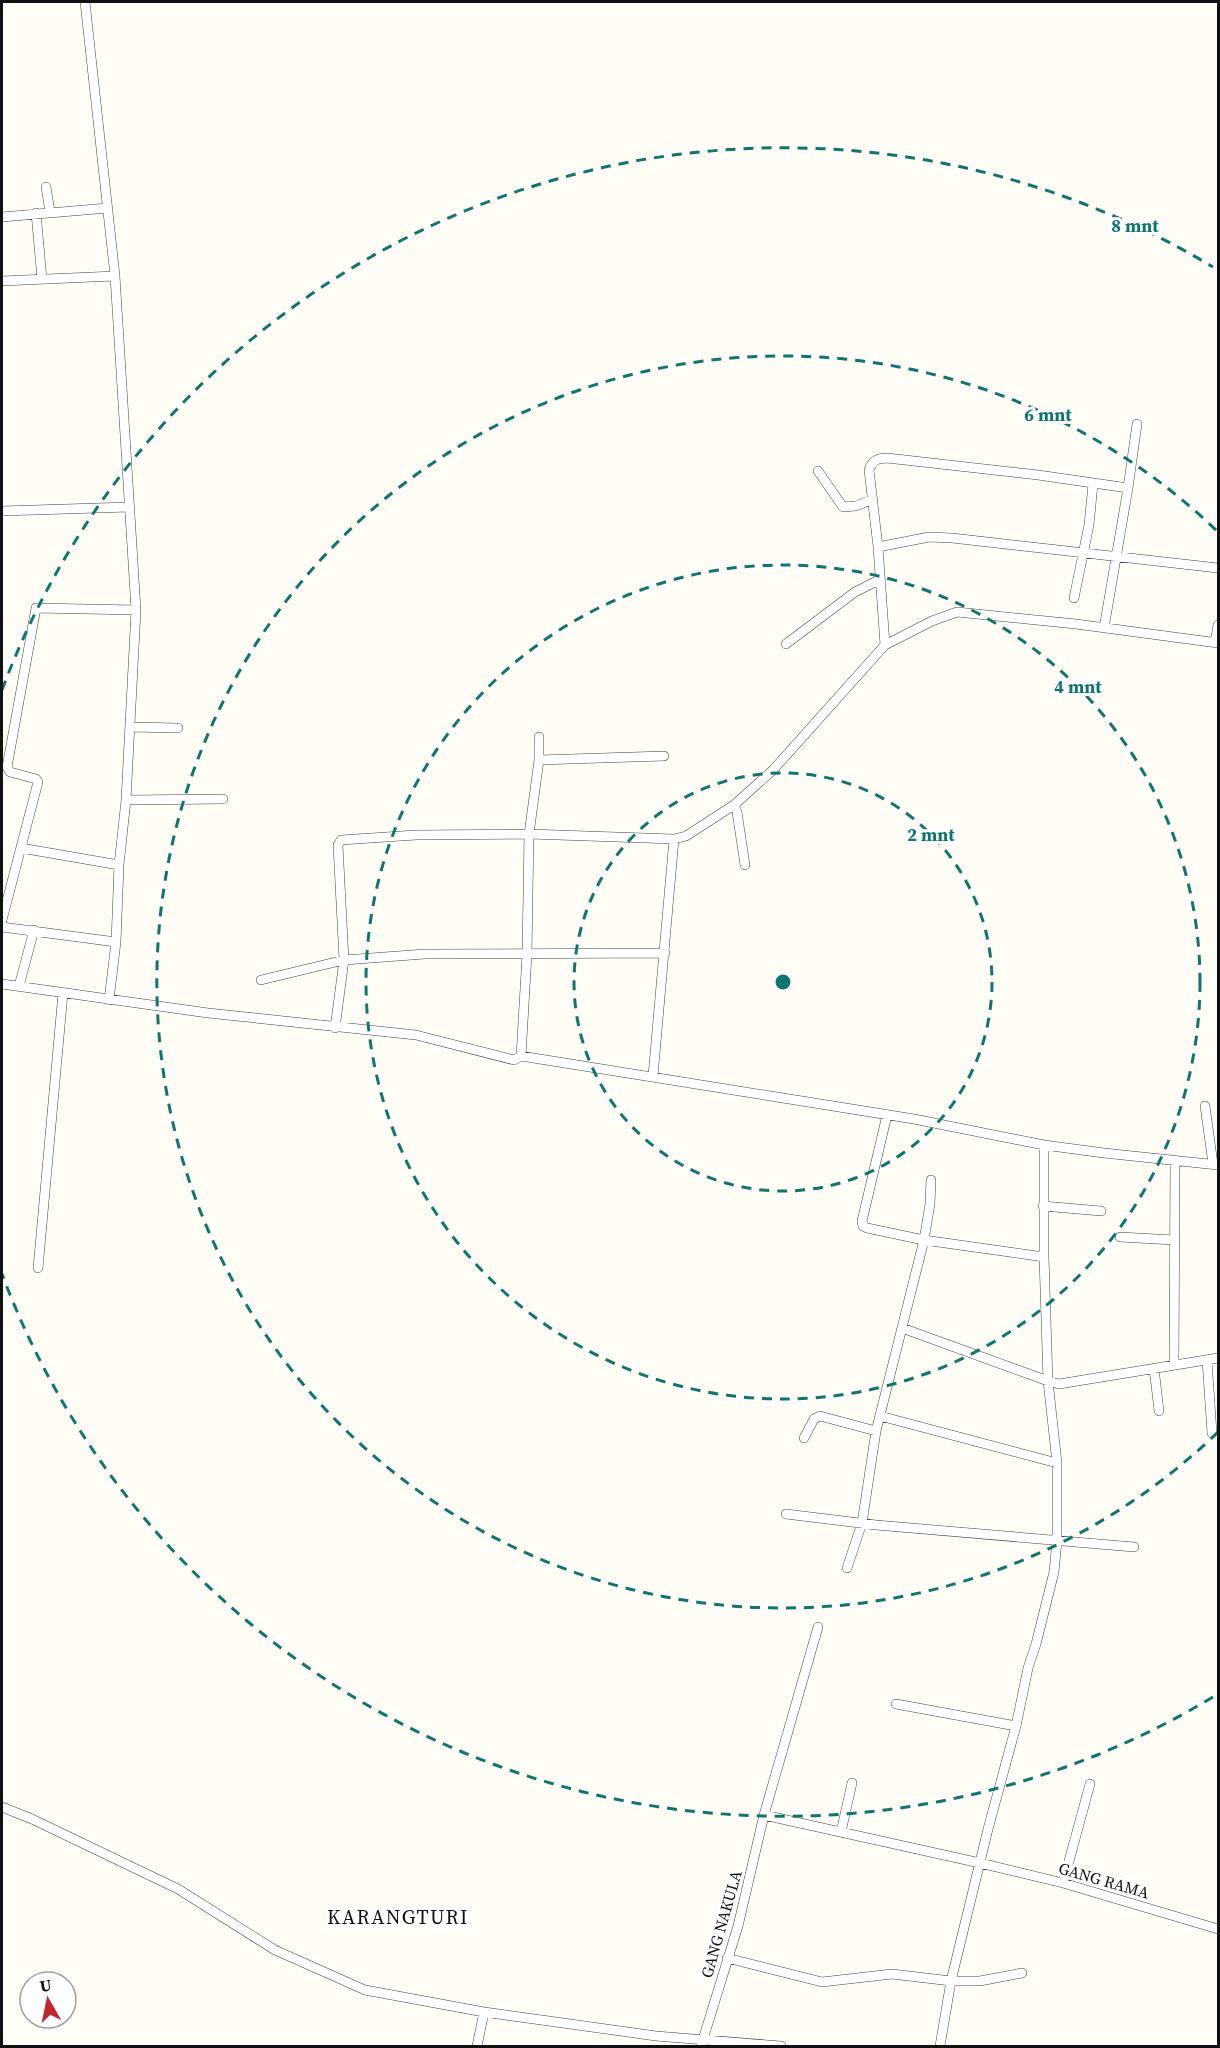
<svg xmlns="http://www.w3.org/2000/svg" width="1220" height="2048" viewBox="0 0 1220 2048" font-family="'Source Serif 4',serif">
  <rect width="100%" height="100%" fill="#fffdf5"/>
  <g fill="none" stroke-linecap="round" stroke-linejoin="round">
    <g stroke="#444" stroke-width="10">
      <path id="street" d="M 85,2 L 115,276 L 136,610 L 126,800 L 119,865 L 116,942 L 109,1000
        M 46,187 L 50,212
        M 36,213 L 42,279
        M 2,217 L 108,208
        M 2,281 L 115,276
        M 818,471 L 843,507 L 856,506 L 873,499
        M 1128,488 L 1137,424
        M 2,511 L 129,507
        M 878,547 L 929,537 L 952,538 L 1218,568
        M 1074,598 L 1089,525 L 1093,484
        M 1215,642 L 1218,625
        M 786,644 L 855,592 L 879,580
        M 885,645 L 932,621 L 957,612 L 1076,624 L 1218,643
        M 130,727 L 178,728
        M 539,760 L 664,756
        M 126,800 L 223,799
        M 734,805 L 737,812 L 745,865
        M 21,848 L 119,865
        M 2,920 L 38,782 L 36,779 L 10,772 L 7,767 L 36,608 L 136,610
        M 2,927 L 116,942
        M 261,980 L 344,960 L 425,954 L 665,953
        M 2,984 L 208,1013 L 416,1035 L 514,1060 L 521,1056 L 914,1119 L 1044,1145 L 1104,1153 L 1218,1165
        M 19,986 L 34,930
        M 335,1028 L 344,960 L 338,845 L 341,840 L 416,835 L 529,834 L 674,839 L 686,836 L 734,805 L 773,770 L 885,645 L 878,547 L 869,470 C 872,461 877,458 887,458 L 1038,475 L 1128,488 L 1104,628
        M 521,1056 L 527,954 L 529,834 L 539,760 L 539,737
        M 653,1076 L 674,839
        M 1205,1106 L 1213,1164
        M 887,1115 L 862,1221 L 863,1226 L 867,1228 L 924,1240 L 930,1204 L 931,1180
        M 1043,1206 L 1101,1211
        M 1120,1237 L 1174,1240
        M 38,1268 L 63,993
        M 902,1328 L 1048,1381 L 1059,1384 L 1218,1358
        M 1207,1360 L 1212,1433
        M 1174,1365 L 1175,1161
        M 1154,1368 L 1159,1411
        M 880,1416 L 1057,1463
        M 804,1438 L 814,1419 L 820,1416 L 876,1431
        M 786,1514 L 876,1525 L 1134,1547
        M 847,1568 L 862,1523 L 876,1431 L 924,1240 L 1044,1257
        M 896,1704 L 1016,1726
        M 2,1807 L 32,1819 L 178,1889 L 275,1950 L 365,1990 L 484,2012 L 656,2036 L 781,2046
        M 764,1815 L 980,1863 L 1063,1883 L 1218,1929
        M 841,1832 L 852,1783
        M 1063,1883 L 1090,1784
        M 727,1958 L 822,1982 L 892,1974 L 951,1981 L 980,1981 L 1022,1973
        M 477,2046 L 484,2012
        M 701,2046 L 738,1926 L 764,1815 L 818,1627
        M 940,2046 L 951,1981 L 988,1829 L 1016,1726 L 1028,1668 L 1036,1644 L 1054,1572 L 1057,1541 L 1057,1463 L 1048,1381 L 1044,1257 L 1044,1145"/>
    </g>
    <use href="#street" stroke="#fff" stroke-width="9"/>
  </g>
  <g fill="none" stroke="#0f766e" stroke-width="3" stroke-dasharray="10 8">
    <circle cx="783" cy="982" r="209"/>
    <circle cx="783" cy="982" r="417"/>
    <path d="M1218 1432A626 626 0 1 1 1218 532"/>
    <path d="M1213 1697A834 834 0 0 1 2 1274M2 690A834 834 0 0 1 1213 267"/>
  </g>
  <g text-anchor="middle" stroke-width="6" stroke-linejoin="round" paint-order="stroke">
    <g font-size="16" fill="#111" stroke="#fff">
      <text transform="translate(1104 1880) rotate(16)" y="6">GANG RAMA</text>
      <text transform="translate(721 1924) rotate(-74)" y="6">GANG NAKULA</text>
    </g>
    <g font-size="20" letter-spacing="1.5" fill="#111" stroke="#fff">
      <text x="398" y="1924">KARANGTURI</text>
    </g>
  </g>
  <circle cx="783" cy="982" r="9" fill="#0f766e" stroke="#fff" stroke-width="3"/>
  <g font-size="18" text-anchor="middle" font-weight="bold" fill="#0f766e" stroke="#fff" stroke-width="6" stroke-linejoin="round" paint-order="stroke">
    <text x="1135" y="232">8 mnt</text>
    <text x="1048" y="421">6 mnt</text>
    <text x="1078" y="693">4 mnt</text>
    <text x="931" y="841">2 mnt</text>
  </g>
  <rect width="1220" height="2048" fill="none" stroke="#111111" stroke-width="6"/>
  <g transform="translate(48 2000) rotate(351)"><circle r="28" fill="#ffffff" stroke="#a0a0a0" stroke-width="1.5"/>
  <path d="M0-4.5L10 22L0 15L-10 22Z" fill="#c4262e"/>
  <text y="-9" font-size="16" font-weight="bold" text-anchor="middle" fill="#111111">U</text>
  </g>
</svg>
